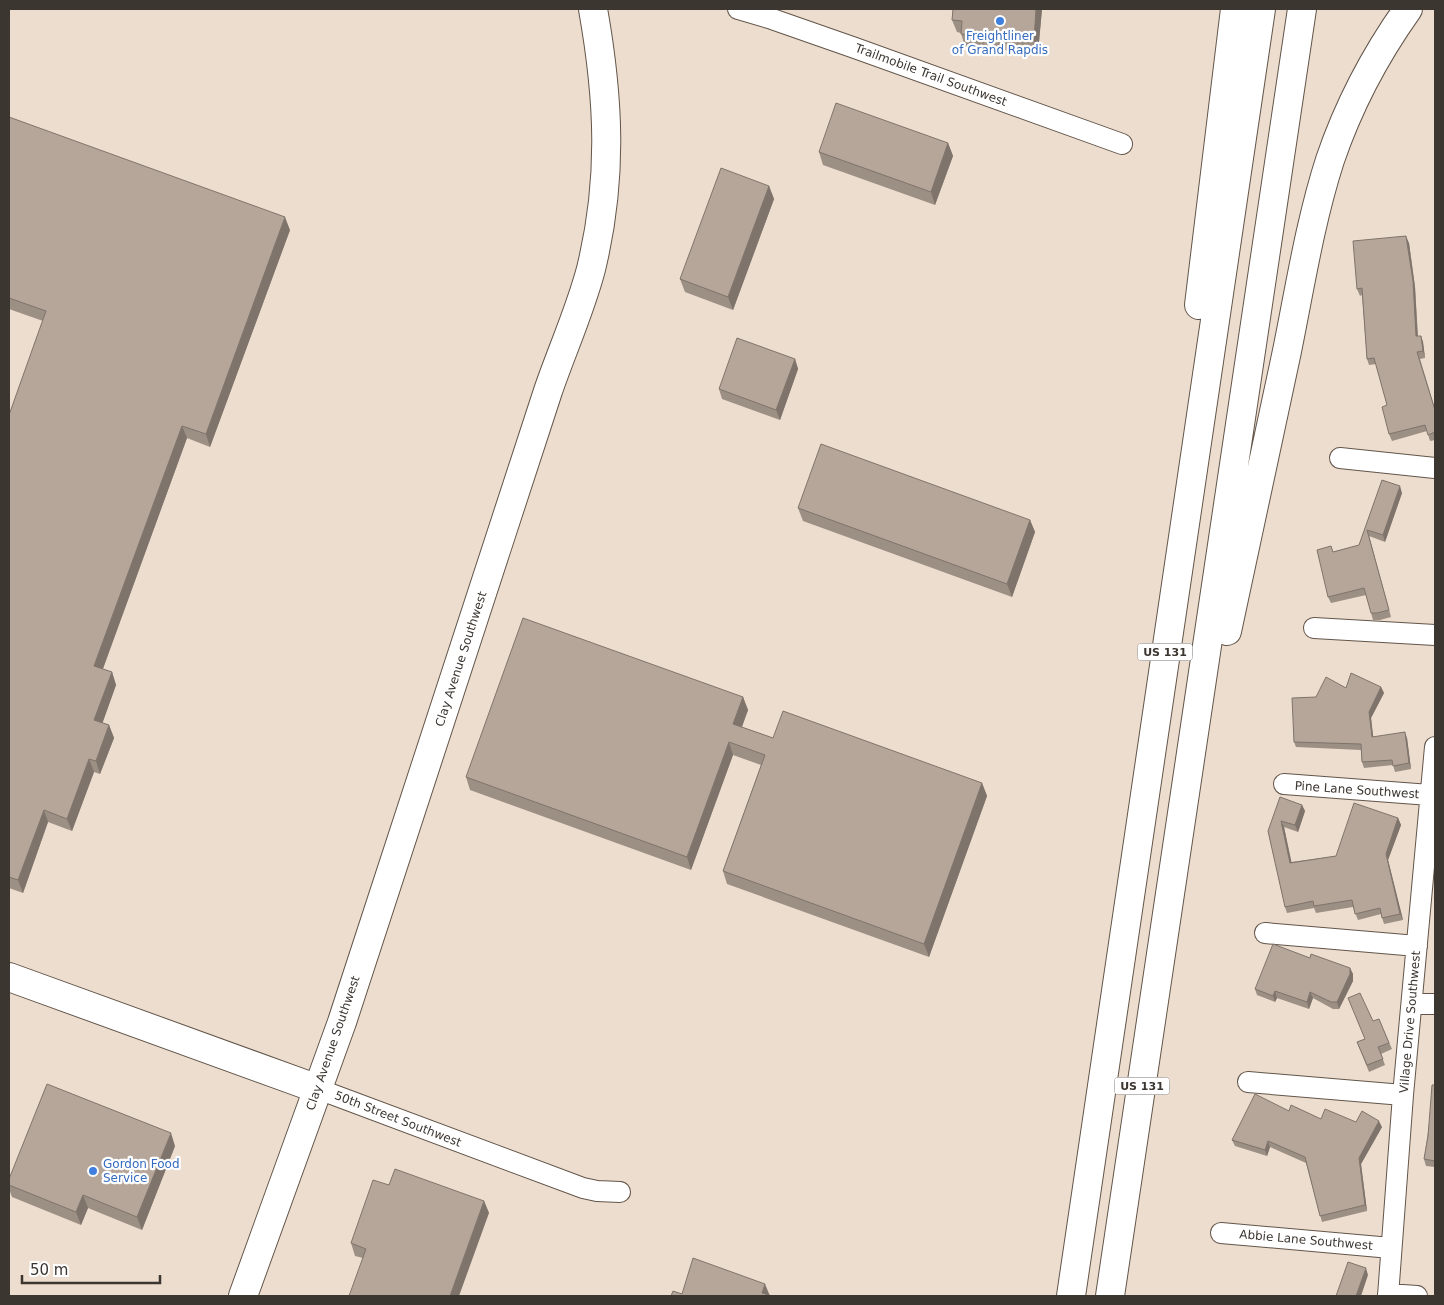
<svg xmlns="http://www.w3.org/2000/svg" width="1444" height="1305" viewBox="0 0 1444 1305" font-family="'DejaVu Sans',sans-serif">
  <rect width="100%" height="100%" fill="#edddcf"/>
  <g fill="none" stroke-linecap="round" stroke-linejoin="round">
    <g stroke="#625549" stroke-width="22">
      <path id="street" d="M 738,9 L 772,19 L 855,48 L 1122,144
        M 1340,458 L 1435,468
        M 1314,628 L 1435,635
        M 1284,784 L 1430,795
        M 1265,933 L 1417,946
        M 1412,1004 L 1435,1004
        M 1248,1082 L 1403,1095
        M 318,1089 L 583,1188 L 597,1191 L 620,1192
        M 1221,1233 L 1391,1248
        M 1388,1294 L 1417,1296
        M 1388,1296 L 1403,1095 L 1435,747"/>
    </g>
    <g stroke="#625549" stroke-width="30">
      <path id="secondary" d="M 9,977 L 318,1089
        M 243,1296 L 342,1022 L 548,391 C 562,350 580,311 591,269 C 613,179 609,99 593,9"/>
    </g>
    <g stroke="#625549" stroke-width="30">
      <path id="highway" d="M 1199,305 L 1235,9
        M 1227,631 C 1247,538 1267,444 1287,351 C 1300,287 1310,222 1330,160 C 1348,107 1376,54 1408,9
        M 1071,1296 L 1261,9
        M 1110,1296 L 1302,9"/>
    </g>
    <use href="#street" stroke="#fff" stroke-width="20"/>
    <use href="#secondary" stroke="#fff" stroke-width="28"/>
    <use href="#highway" stroke="#fff" stroke-width="28"/>
  </g>
  <path fill="#9c8f84" d="M 953,9 L 1042,9 L 1038,53 L 965,47 L 961,33 L 957,32 L 952,20 Z
    M 9,118 L 290,230 L 210,447 L 187,438 L 103,669 L 112,672 L 116,685 L 102,723 L 109,725 L 114,738 L 100,774 L 94,772 L 72,831 L 48,822 L 23,893 L 9,888 L 9,415 L 43,321 L 9,309 Z
    M 948,143 L 953,156 L 935,205 L 823,165 L 819,152 Z
    M 769,186 L 774,199 L 733,310 L 685,292 L 680,279 Z
    M 1409,243 L 1415,287 L 1418,336 L 1421,336 L 1423,342 L 1425,358 L 1420,359 L 1435,409 L 1435,440 L 1430,441 L 1427,431 L 1392,441 L 1389,434 L 1387,405 L 1376,364 L 1369,365 L 1367,359 L 1362,295 L 1360,296 L 1357,289 Z
    M 795,359 L 798,369 L 780,420 L 722,399 L 719,389 Z
    M 1382,480 L 1402,493 L 1385,542 L 1369,536 L 1391,617 L 1380,620 L 1373,620 L 1366,595 L 1331,603 L 1328,597 L 1331,546 L 1333,552 L 1359,545 Z
    M 798,508 L 1030,520 L 1035,532 L 1012,597 L 803,521 Z
    M 1381,687 L 1384,693 L 1371,718 L 1373,737 L 1407,738 L 1411,769 L 1395,772 L 1393,765 L 1364,768 L 1362,762 L 1361,750 L 1296,747 L 1294,742 L 1316,697 L 1346,688 Z
    M 743,697 L 748,710 L 742,727 L 773,738 L 982,783 L 987,796 L 929,957 L 727,884 L 723,871 L 761,765 L 733,755 L 691,870 L 470,790 L 466,777 Z
    M 1302,805 L 1305,811 L 1298,832 L 1284,827 L 1291,862 L 1336,856 L 1398,818 L 1401,825 L 1388,860 L 1403,920 L 1384,924 L 1381,914 L 1358,920 L 1353,907 L 1316,913 L 1314,908 L 1287,913 L 1285,907 L 1268,831 Z
    M 1310,958 L 1350,968 L 1353,974 L 1353,981 L 1339,1009 L 1333,1009 L 1313,998 L 1309,1009 L 1277,998 L 1275,1002 L 1257,995 L 1255,989 Z
    M 1379,1019 L 1392,1049 L 1381,1054 L 1385,1065 L 1369,1072 L 1357,1042 L 1365,1039 L 1373,1021 Z
    M 1435,1085 L 1435,1167 L 1426,1166 L 1424,1159 Z
    M 1289,1111 L 1321,1119 L 1356,1122 L 1382,1127 L 1361,1164 L 1367,1211 L 1322,1222 L 1306,1163 L 1270,1147 L 1267,1156 L 1235,1146 L 1232,1140 Z
    M 175,1146 L 142,1230 L 88,1208 L 81,1225 L 12,1197 L 9,1189 L 9,1185 Z
    M 389,1185 L 484,1201 L 489,1213 L 363,1258 L 355,1256 L 351,1243 Z"/>
  <path fill="#7f746b" d="M 1036,9 L 1042,9 L 1038,53 L 1034,40 Z
    M 948,143 L 953,156 L 935,205 L 931,192 Z
    M 769,186 L 774,199 L 733,310 L 728,297 Z
    M 285,217 L 290,230 L 210,447 L 206,434 Z
    M 1406,236 L 1409,243 L 1415,287 L 1418,343 L 1416,336 Z
    M 1421,336 L 1423,342 L 1425,358 L 1423,351 Z
    M 795,359 L 798,369 L 780,420 L 776,410 Z
    M 182,426 L 187,438 L 99,679 L 94,666 Z
    M 1400,486 L 1402,493 L 1385,542 L 1383,535 Z
    M 1030,520 L 1035,532 L 1012,597 L 1007,584 Z
    M 1367,530 L 1369,536 L 1391,617 L 1389,610 Z
    M 112,672 L 116,685 L 99,733 L 94,720 Z
    M 1381,687 L 1384,693 L 1371,718 L 1374,743 L 1372,737 L 1369,712 Z
    M 743,697 L 748,710 L 738,737 L 733,724 Z
    M 109,725 L 114,738 L 100,774 L 96,761 Z
    M 1405,732 L 1407,738 L 1411,769 L 1409,763 Z
    M 729,742 L 733,755 L 691,870 L 687,857 Z
    M 89,759 L 94,772 L 72,831 L 67,819 Z
    M 982,783 L 987,796 L 929,957 L 924,944 Z
    M 1302,805 L 1305,811 L 1298,832 L 1295,825 Z
    M 44,810 L 48,822 L 23,893 L 18,880 Z
    M 1398,818 L 1401,825 L 1388,860 L 1403,920 L 1400,914 L 1386,854 Z
    M 1281,821 L 1284,827 L 1293,869 L 1290,863 Z
    M 1350,968 L 1353,974 L 1353,981 L 1339,1009 L 1337,1002 Z
    M 1275,991 L 1277,998 L 1275,1002 L 1273,996 Z
    M 1310,992 L 1313,998 L 1309,1009 L 1307,1002 Z
    M 1379,1121 L 1382,1127 L 1361,1164 L 1367,1211 L 1365,1205 L 1359,1158 Z
    M 171,1133 L 175,1146 L 142,1230 L 137,1217 Z
    M 1268,1141 L 1270,1147 L 1267,1156 L 1265,1150 Z
    M 83,1195 L 88,1208 L 81,1225 L 76,1212 Z
    M 484,1201 L 489,1213 L 459,1296 L 450,1296 Z
    M 1366,1268 L 1368,1275 L 1361,1296 L 1356,1296 Z
    M 765,1284 L 770,1296 L 762,1293 Z"/>
  <path fill="#b5a699" stroke="#7f746b" d="M 953,9 L 1036,9 L 1034,40 L 961,34 L 962,21 L 952,20 Z
    M 836,103 L 948,143 L 931,192 L 819,152 Z
    M 9,117 L 285,217 L 206,434 L 182,426 L 94,666 L 112,672 L 94,720 L 109,725 L 96,761 L 89,759 L 67,819 L 44,810 L 18,880 L 9,877 L 9,415 L 46,311 L 9,298 Z
    M 721,168 L 769,186 L 728,297 L 680,279 Z
    M 1406,236 L 1413,281 L 1416,336 L 1421,336 L 1423,351 L 1417,352 L 1435,410 L 1435,432 L 1428,435 L 1425,425 L 1389,434 L 1382,407 L 1387,405 L 1374,358 L 1367,359 L 1362,288 L 1357,289 L 1353,241 Z
    M 737,338 L 795,359 L 776,410 L 719,389 Z
    M 821,444 L 1030,520 L 1007,584 L 798,508 Z
    M 1382,480 L 1400,486 L 1383,535 L 1367,530 L 1389,610 L 1377,613 L 1371,613 L 1364,588 L 1328,597 L 1317,550 L 1331,546 L 1333,552 L 1359,545 Z
    M 523,618 L 743,697 L 733,724 L 773,738 L 783,711 L 982,783 L 924,944 L 723,871 L 765,755 L 729,742 L 687,857 L 466,777 Z
    M 1351,673 L 1381,687 L 1369,712 L 1372,737 L 1405,732 L 1409,763 L 1393,766 L 1392,760 L 1362,762 L 1361,744 L 1294,742 L 1292,698 L 1316,697 L 1326,677 L 1346,688 Z
    M 1280,797 L 1302,805 L 1295,825 L 1281,821 L 1290,863 L 1336,856 L 1354,803 L 1398,818 L 1386,854 L 1400,914 L 1382,918 L 1380,908 L 1355,914 L 1352,900 L 1314,906 L 1313,901 L 1285,907 L 1268,831 Z
    M 1273,944 L 1310,958 L 1311,954 L 1350,968 L 1350,974 L 1337,1002 L 1331,1002 L 1310,992 L 1307,1002 L 1275,991 L 1273,996 L 1255,989 Z
    M 1360,993 L 1373,1021 L 1379,1019 L 1389,1043 L 1378,1047 L 1383,1059 L 1367,1065 L 1357,1042 L 1365,1039 L 1348,998 Z
    M 47,1084 L 171,1133 L 137,1217 L 83,1195 L 76,1212 L 9,1185 L 9,1179 Z
    M 1432,1085 L 1435,1085 L 1435,1161 L 1424,1159 L 1428,1136 Z
    M 1255,1094 L 1289,1111 L 1291,1105 L 1321,1119 L 1325,1109 L 1356,1122 L 1362,1111 L 1379,1121 L 1359,1158 L 1365,1205 L 1320,1216 L 1305,1157 L 1268,1141 L 1265,1150 L 1232,1140 Z
    M 395,1169 L 484,1201 L 450,1296 L 349,1296 L 366,1249 L 351,1243 L 373,1180 L 389,1185 Z
    M 693,1258 L 765,1284 L 762,1293 L 772,1296 L 671,1296 L 673,1291 L 682,1294 Z
    M 1348,1262 L 1366,1268 L 1356,1296 L 1336,1296 Z"/>
  <g fill="#3f7fe0" stroke="#fff" stroke-width="2">
    <circle cx="1000" cy="21" r="5"/>
    <circle cx="93" cy="1171" r="5"/>
  </g>
  <g text-anchor="middle" stroke-width="4.5" stroke-linejoin="round" paint-order="stroke">
    <g fill="#fff" stroke="#76726f" stroke-width="1">
      <rect x="1137.5" y="643.5" width="55" height="17" rx="4"/>
      <rect x="1114.5" y="1077.5" width="55" height="17" rx="4"/>
    </g>
    <g font-size="11" font-weight="bold" fill="#3c3631">
      <text x="1165" y="656">US 131</text>
      <text x="1142" y="1090">US 131</text>
    </g>
    <g font-size="12" fill="#366cbe" stroke="#fff">
      <text x="1000" y="40">Freightliner<tspan x="1000" dy="14">of Grand Rapdis</tspan></text>
      <text x="103" y="1168" text-anchor="start">Gordon Food<tspan x="103" dy="14">Service</tspan></text>
    </g>
    <g font-size="12" fill="#3c3631" stroke="#fff">
      <text transform="translate(931 75) rotate(20)" y="4">Trailmobile Trail Southwest</text>
      <text transform="translate(461 659) rotate(-72)" y="4">Clay Avenue Southwest</text>
      <text transform="translate(1357 790) rotate(4)" y="4">Pine Lane Southwest</text>
      <text transform="translate(1410 1022) rotate(-85)" y="4">Village Drive Southwest</text>
      <text transform="translate(333 1043) rotate(-71)" y="4">Clay Avenue Southwest</text>
      <text transform="translate(398 1119) rotate(21)" y="4">50th Street Southwest</text>
      <text transform="translate(1306 1240) rotate(5)" y="4">Abbie Lane Southwest</text>
    </g>
  </g>
  <rect width="1444" height="1305" fill="none" stroke="#3c3631" stroke-width="20"/>
  <path d="M22 1275v8h138v-8" fill="none" stroke="#3c3631" stroke-width="2.5"/>
  <text x="30" y="1275" font-size="15" fill="#3c3631" stroke="#ffffff" stroke-width="4" paint-order="stroke">50 m</text>
</svg>
